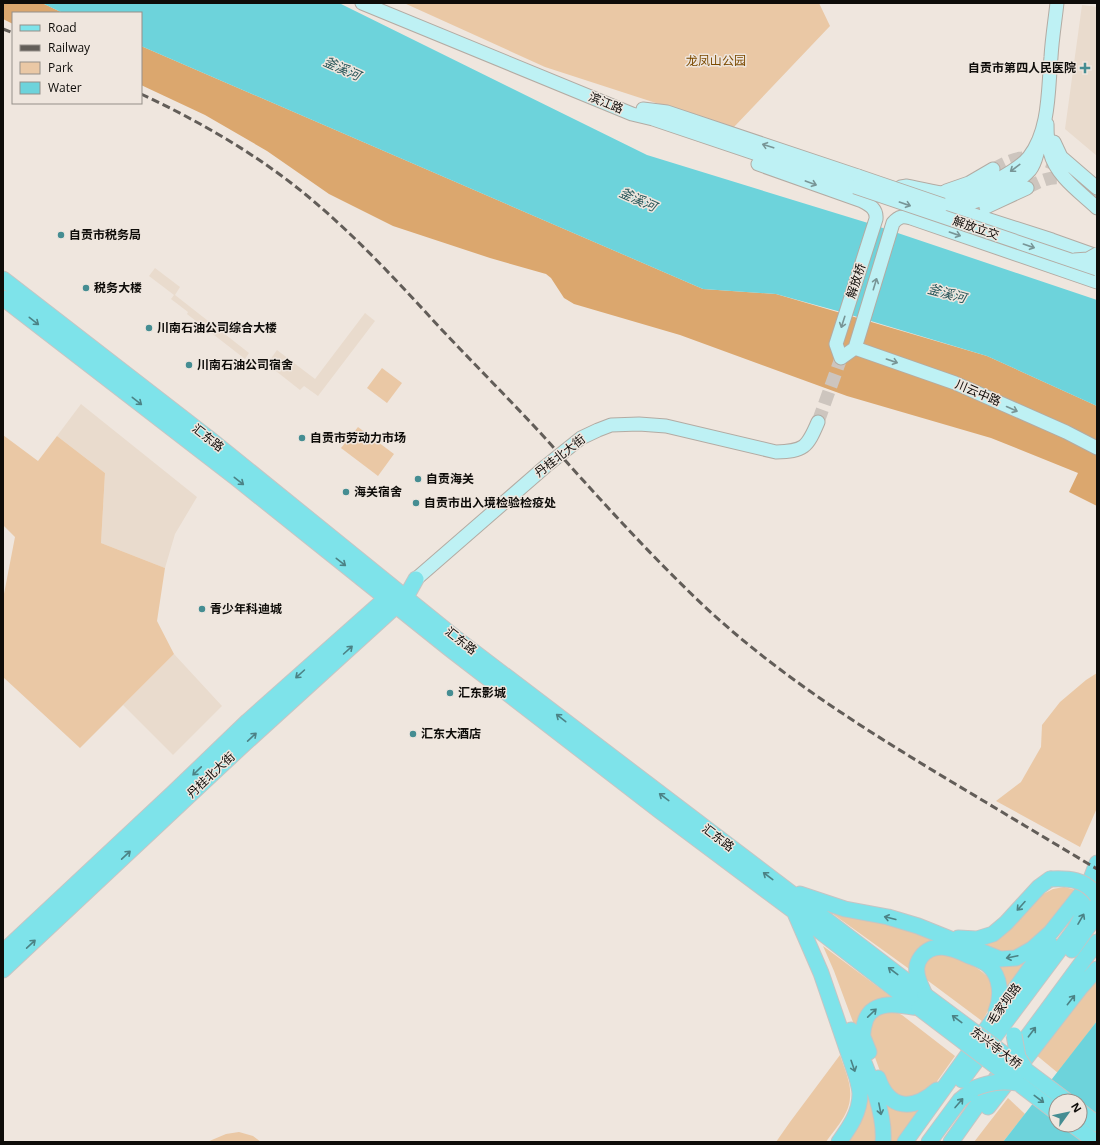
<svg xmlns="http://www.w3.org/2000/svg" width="1100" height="1145" viewBox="0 0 1100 1145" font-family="'Open Sans','Noto Sans SC',sans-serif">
  <rect width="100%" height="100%" fill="#efe6de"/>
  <path fill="#e9dbcd" d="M 1082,5 L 1097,7 L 1097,156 L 1065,129 Z
    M 155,268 L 180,287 L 175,295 L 249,353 L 245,359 L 187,314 L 188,312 L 171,299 L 174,295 L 149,276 Z
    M 365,313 L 375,321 L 318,396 L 304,386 L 300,390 L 267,364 L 277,350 L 315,379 Z
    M 81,404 L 197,497 L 175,534 L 165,568 L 101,543 L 105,473 L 57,436 Z
    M 174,654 L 222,706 L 173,755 L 123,705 Z"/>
  <path fill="#eac8a5" d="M 404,3 L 819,3 L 830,26 L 733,128 L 545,67 Z
    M 382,368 L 402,383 L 387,403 L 367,388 Z
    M 358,427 L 394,454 L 378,476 L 341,448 Z
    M 3,435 L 38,461 L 57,436 L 105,473 L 101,543 L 165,568 L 157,621 L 174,654 L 80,748 L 3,677 L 3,599 L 15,537 L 3,525 Z
    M 1097,673 L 1097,808 L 1080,847 L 996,801 L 1021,782 L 1041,747 L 1042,725 L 1060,702 L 1086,680 Z
    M 1064,887 L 1076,890 C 1064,906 1030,954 1009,953 C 998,953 986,948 976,946 L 993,941 L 1002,937 L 1041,895 L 1053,889 Z
    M 826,909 L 849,917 L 892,924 L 945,941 L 912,971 Z
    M 823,946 L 893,998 L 856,1030 L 834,971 Z
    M 941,952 C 977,967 1011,976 982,1021 L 927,980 C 921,965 926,958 941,952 Z
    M 1033,955 L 1004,996 L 992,963 Z
    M 1097,962 L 1097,1021 L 1058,1073 L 1035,1054 Z
    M 896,1012 L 902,1015 L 955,1056 L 933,1087 L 914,1099 L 899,1098 L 884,1082 L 869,1041 L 869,1028 L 874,1018 L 882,1013 Z
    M 840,1055 C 844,1068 852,1084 850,1098 C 849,1115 835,1129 826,1142 L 776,1142 L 790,1122 Z
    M 865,1086 L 875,1120 L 876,1142 L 845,1142 Z
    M 1008,1098 L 1025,1114 L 1003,1142 L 974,1142 Z
    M 882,1101 C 896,1114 906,1110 923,1107 L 898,1142 L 887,1142 Z
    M 239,1132 L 253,1136 L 261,1142 L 207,1142 L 226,1134 Z"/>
  <path fill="#dba76e" d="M 3,3 L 42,3 L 63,13 L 13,13 L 13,24 L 3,19 Z
    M 141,46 L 703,289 L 776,294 L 987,356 L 1097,406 L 1097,506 L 1069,492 L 1078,473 L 991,438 L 847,396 L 680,335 L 574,304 L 564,298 L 551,278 L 546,274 L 490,258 L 393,226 L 329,194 L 267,151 L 205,115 L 141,85 Z"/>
  <path fill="#6dd3db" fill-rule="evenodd" d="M 42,3 L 339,3 L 647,155 L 868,223 L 1097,300 L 1097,406 L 987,356 L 841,312 L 776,294 L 703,289 L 141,46 L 141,13 L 63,13 Z
    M 1097,1021 L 1097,1142 L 1003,1142 ZM 1056,1101 L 1080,1101 L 1080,1125 L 1056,1125 Z"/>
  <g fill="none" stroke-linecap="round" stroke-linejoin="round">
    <path stroke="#cdc5be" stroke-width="13" stroke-dasharray="13 6" stroke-linecap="butt" d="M 993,169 C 1002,165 1011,159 1022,158 C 1051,154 1076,178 1097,195
      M 1027,188 C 1044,179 1054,174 1072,181
      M 818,422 L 841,358"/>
    <g stroke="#b3aba3" stroke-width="15">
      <path id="secondary" d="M 362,3 L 632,114 L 653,119 L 855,187
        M 643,109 L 667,112 L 858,176
        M 1047,124 C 1047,133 1047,143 1050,152 C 1056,176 1080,192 1097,208
        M 1054,142 L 1061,157 L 1097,188
        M 758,164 L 862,201 C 870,205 877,209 876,219 L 836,344 L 841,358 L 855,348
        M 894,191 L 901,187 L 907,186 C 926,190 945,195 964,195 C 976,194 988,186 997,180 C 1008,174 1021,167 1029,157 C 1050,130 1048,89 1051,57 C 1052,39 1055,21 1057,3
        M 946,191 L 969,183 L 993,169
        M 943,205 L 1052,240 L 1097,256
        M 953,205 C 977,205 1014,188 1030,170 C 1035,164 1036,157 1038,150
        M 986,207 L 1027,188
        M 855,348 L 893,223 C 899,216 903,216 911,218 L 1097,282
        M 855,348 L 955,383 L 1066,432 L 1097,448
        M 416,579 L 546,466 L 581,438 L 598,430 L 611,425 L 639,424 L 666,426 L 776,452 C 804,451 807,448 818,422"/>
    </g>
    <g stroke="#c5c5c4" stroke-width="17">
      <path id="primary" d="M 3,279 L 211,440 L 457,639 L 925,995
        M 3,298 L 235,477 L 450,649 L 660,811 L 795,912 L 919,1008
        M 1084,891 L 1089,884 L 1097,863
        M 800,894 L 845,909 L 888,917 L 918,926 L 1000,959 L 1016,958 L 1032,949 L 1051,932 L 1089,884
        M 795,913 L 821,973 L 857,1078 C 858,1083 860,1089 860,1094 C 860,1113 849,1128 839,1142
        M 958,938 L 977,939 L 993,934 L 1006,923 L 1039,887 L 1050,879
        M 1072,950 L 1097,914
        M 3,952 L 172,794 L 248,721 L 393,592
        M 3,970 L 241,747 L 406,597 L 416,579
        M 925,995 C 922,988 917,979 917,972 C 916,967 918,961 921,957 C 933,941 952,948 967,955 C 974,958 984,961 989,966 C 1001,977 1002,997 996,1011
        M 851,1030 C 863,1062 886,1108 883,1142
        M 869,1052 C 867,1047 865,1042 863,1037 C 862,1030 864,1025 866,1019 C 875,999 901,1005 918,1008
        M 1011,1059 L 1097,942
        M 878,1078 C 889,1110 913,1111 937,1090
        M 962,1080 L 1075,929 L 1097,890
        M 988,1107 L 1081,987 L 1097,969
        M 1080,1111 L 1097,1124
        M 1073,1125 L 1096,1142
        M 905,1142 L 1049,942
        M 929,1142 L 960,1100 L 975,1088
        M 951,1142 L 998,1076"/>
    </g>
    <use href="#secondary" stroke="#bef1f4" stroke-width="13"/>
    <use href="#primary" stroke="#7ee3ea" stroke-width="15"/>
    <path stroke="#625d58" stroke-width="3" stroke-dasharray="8 4" stroke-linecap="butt" d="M 3,29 L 13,33
      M 141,94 C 199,121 256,154 305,194 C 355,235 399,283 442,330 C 477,367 512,402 546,439 C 597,496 648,553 704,606 C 778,675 861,727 947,779 C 997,809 1047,839 1097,869"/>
    <g stroke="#b3aba3" stroke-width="15" stroke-linecap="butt">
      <path id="secondary-bridge" d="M 858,176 L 943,205
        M 855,187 L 1097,269
        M 1074,260 L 1088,259 L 1097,254"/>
    </g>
    <g stroke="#c5c5c4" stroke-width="17" stroke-linecap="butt">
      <path id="primary-bridge" d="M 1050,879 C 1069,878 1085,879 1097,896
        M 925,995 L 1067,1101
        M 919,1008 L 1056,1112
        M 1014,1035 L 1018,1057 L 1025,1068
        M 975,1088 C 991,1082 1000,1081 1018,1083"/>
    </g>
    <use href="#secondary-bridge" stroke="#bef1f4" stroke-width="13"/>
    <use href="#primary-bridge" stroke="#7ee3ea" stroke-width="15"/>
  </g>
  <defs><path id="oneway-shaft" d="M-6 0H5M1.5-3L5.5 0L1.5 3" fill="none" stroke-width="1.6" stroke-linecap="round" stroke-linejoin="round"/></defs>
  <g stroke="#789596">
    <use href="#oneway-shaft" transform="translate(768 146) rotate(-162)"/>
    <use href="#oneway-shaft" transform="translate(1015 168) rotate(143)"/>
    <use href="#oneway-shaft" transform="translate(811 183) rotate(20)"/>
    <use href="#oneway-shaft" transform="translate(905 204) rotate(19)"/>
    <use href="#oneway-shaft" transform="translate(955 234) rotate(19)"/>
    <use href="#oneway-shaft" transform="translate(1029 246) rotate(19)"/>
    <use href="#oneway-shaft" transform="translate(875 284) rotate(-73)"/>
    <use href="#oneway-shaft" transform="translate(843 322) rotate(108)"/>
    <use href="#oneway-shaft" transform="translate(892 361) rotate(19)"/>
    <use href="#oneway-shaft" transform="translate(1012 409) rotate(24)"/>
  </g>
  <g stroke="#4c8285">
    <use href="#oneway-shaft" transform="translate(34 321) rotate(38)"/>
    <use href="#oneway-shaft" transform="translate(137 401) rotate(38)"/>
    <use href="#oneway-shaft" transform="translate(239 481) rotate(38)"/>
    <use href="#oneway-shaft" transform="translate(341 562) rotate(38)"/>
    <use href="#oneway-shaft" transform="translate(348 650) rotate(-42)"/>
    <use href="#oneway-shaft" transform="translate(300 674) rotate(138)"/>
    <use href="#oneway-shaft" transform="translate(561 718) rotate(-142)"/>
    <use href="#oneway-shaft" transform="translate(252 737) rotate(-43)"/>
    <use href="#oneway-shaft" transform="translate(197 771) rotate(136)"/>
    <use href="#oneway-shaft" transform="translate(664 797) rotate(-143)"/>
    <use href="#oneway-shaft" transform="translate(126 855) rotate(-43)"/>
    <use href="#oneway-shaft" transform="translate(768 876) rotate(-143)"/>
    <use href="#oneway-shaft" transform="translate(1021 906) rotate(132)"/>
    <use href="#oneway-shaft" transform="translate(890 918) rotate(-166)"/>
    <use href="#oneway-shaft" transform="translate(1081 919) rotate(-60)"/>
    <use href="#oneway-shaft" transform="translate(31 944) rotate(-43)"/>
    <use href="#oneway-shaft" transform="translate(1012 957) rotate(168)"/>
    <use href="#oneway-shaft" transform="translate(893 971) rotate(-143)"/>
    <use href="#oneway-shaft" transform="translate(1071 1000) rotate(-52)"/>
    <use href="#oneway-shaft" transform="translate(872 1013) rotate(-44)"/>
    <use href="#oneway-shaft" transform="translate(957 1019) rotate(-143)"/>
    <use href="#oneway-shaft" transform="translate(1032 1032) rotate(-53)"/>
    <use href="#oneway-shaft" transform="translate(853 1066) rotate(71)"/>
    <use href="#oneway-shaft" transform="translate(1039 1099) rotate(37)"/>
    <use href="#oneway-shaft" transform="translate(959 1103) rotate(-49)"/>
    <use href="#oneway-shaft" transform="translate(880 1109) rotate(79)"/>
  </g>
  <g fill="#458d92" stroke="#efe6de" stroke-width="1.5">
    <path d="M1083 62h4v4h4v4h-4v4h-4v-4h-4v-4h4z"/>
    <circle cx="61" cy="235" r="4"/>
    <circle cx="86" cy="288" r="4"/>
    <circle cx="149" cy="328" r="4"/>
    <circle cx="189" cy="365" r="4"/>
    <circle cx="302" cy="438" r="4"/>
    <circle cx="418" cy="479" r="4"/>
    <circle cx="346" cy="492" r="4"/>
    <circle cx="416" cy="503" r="4"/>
    <circle cx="202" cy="609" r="4"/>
    <circle cx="450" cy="693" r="4"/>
    <circle cx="413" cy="734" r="4"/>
  </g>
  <g text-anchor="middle" stroke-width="3" stroke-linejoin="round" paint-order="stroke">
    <g font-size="12" fill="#7b4a00" stroke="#efe6de">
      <text x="716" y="65">龙凤山公园</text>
    </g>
    <g font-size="12" font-weight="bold" fill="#0e0c09" stroke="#efe6de" text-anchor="start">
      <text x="1076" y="72" text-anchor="end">自贡市第四人民医院</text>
      <text x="69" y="239">自贡市税务局</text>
      <text x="94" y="292">税务大楼</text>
      <text x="157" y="332">川南石油公司综合大楼</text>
      <text x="197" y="369">川南石油公司宿舍</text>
      <text x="310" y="442">自贡市劳动力市场</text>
      <text x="426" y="483">自贡海关</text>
      <text x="354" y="496">海关宿舍</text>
      <text x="424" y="507">自贡市出入境检验检疫处</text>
      <text x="210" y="613">青少年科迪城</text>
      <text x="458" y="697">汇东影城</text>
      <text x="421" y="738">汇东大酒店</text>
    </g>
    <g font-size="12" fill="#0e0c09" stroke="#efe6de">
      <text transform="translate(606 103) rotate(22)" y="4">滨江路</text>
      <text transform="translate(976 228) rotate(19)" y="4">解放立交</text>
      <text transform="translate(856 281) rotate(-72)" y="4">解放桥</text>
      <text transform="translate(978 393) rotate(23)" y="4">川云中路</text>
      <text transform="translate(208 438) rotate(38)" y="4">汇东路</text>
      <text transform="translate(560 456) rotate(-38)" y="4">丹桂北大街</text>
      <text transform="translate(461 641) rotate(38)" y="4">汇东路</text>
      <text transform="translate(211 775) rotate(-43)" y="4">丹桂北大街</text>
      <text transform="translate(718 838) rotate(37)" y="4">汇东路</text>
      <text transform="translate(1004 1004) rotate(-54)" y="4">毛家坝路</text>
      <text transform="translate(996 1048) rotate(37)" y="4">东兴寺大桥</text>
    </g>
    <g font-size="13" font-style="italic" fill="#285659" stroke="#efe6de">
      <text transform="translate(342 68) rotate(24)" y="5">釜溪河</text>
      <text transform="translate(638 199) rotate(24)" y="5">釜溪河</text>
      <text transform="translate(947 293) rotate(15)" y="5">釜溪河</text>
    </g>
  </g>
  <rect width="1100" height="1145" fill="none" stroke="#0e0c09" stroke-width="8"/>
  <rect x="12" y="12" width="130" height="92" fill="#efe6de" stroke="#958f89"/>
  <rect x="20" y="25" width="20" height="6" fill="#7ee3ea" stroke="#958f89"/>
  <text x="48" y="32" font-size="12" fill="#0e0c09">Road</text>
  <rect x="20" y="45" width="20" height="6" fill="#625d58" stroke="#958f89"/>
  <text x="48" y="52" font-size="12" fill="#0e0c09">Railway</text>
  <rect x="20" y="62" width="20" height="12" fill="#eac8a5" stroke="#958f89"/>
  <text x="48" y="72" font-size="12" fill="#0e0c09">Park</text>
  <rect x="20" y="82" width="20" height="12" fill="#6dd3db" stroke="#958f89"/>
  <text x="48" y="92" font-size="12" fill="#0e0c09">Water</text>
  <g transform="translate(1068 1113) rotate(57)"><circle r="19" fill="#efe6de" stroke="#958f89"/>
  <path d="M0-3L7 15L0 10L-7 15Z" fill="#458d92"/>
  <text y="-6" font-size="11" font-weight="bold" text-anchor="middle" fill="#0e0c09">N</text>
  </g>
</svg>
